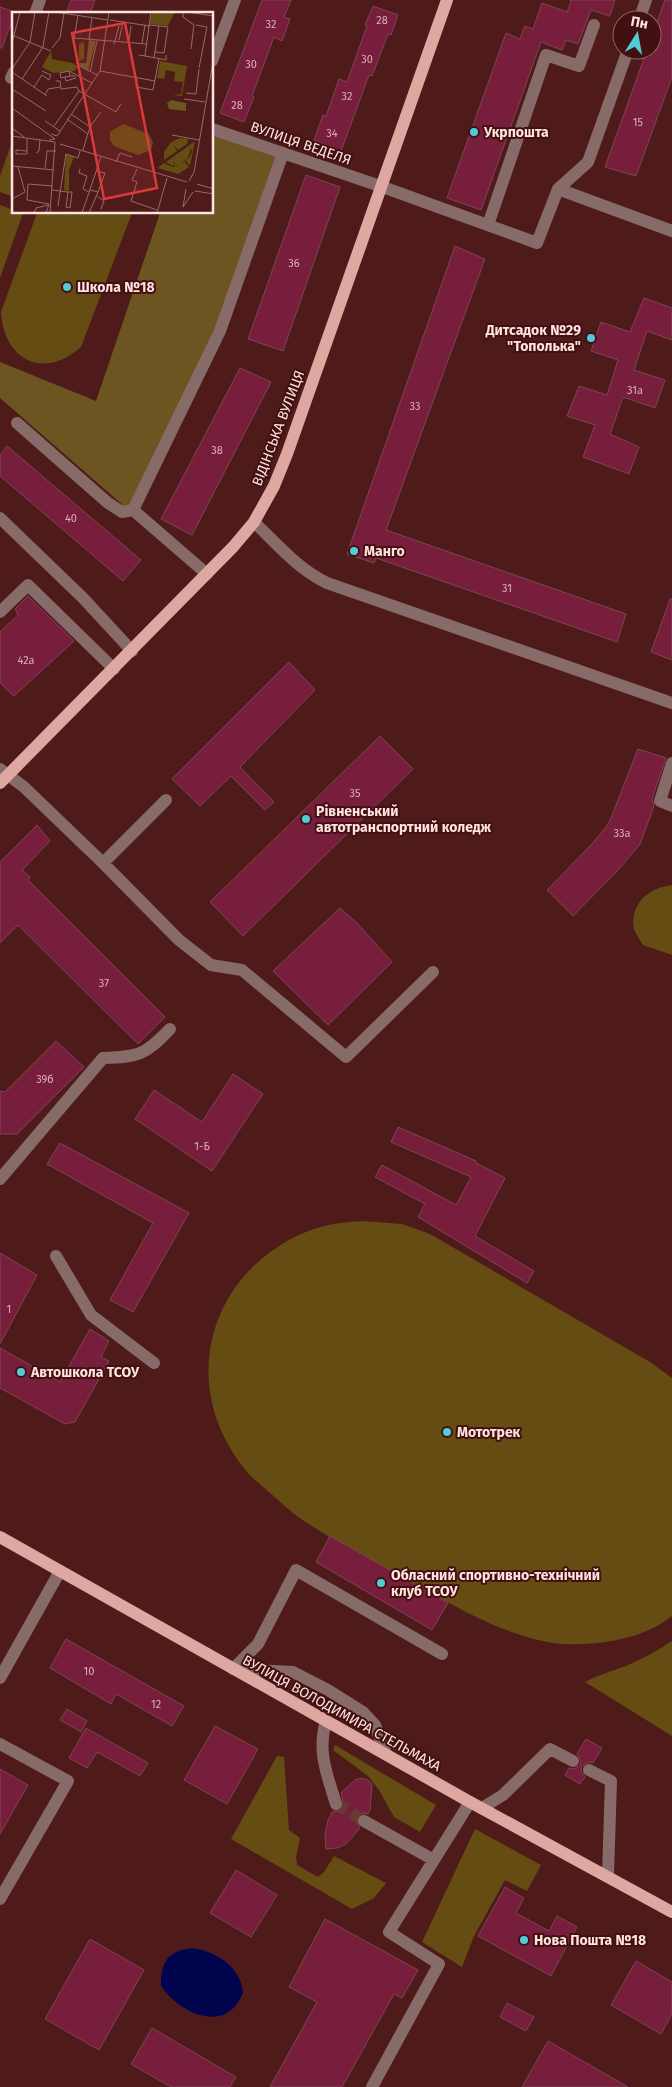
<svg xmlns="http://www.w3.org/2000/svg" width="672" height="2087" viewBox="0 0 672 2087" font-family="'Fira Sans',sans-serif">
  <rect width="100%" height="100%" fill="#4e1b1a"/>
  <path fill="#644c12" d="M 14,136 L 14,197 L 0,192 L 0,176 Z
    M 0,205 L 14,210 L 14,212 L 23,213 L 0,278 Z
    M 37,213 L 132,213 L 81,347 C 44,380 4,361 1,312 Z
    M 672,885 L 672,955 L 643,945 C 639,938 633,931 633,923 C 634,899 651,888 672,885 Z
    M 362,1221 L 402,1224 L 430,1234 L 650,1362 L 672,1378 L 672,1616 C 665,1621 658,1626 651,1629 C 625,1642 581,1647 553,1643 C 497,1634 446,1601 398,1574 C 366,1557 334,1541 304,1521 C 295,1515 286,1507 278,1500 C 268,1491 256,1482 247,1472 C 207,1424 196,1362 224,1306 C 243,1268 281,1238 321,1227 C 334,1223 349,1222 362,1221 Z
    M 672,1641 L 672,1736 L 585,1682 C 598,1675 612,1671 626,1666 C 642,1659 657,1651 672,1641 Z
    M 335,1745 L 436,1805 L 420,1832 L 394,1817 L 379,1790 L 368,1776 L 333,1750 Z
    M 277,1756 L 284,1757 L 289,1830 L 300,1838 L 296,1857 L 297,1865 L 318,1877 L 324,1872 L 334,1856 L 386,1883 L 374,1898 L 352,1909 L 231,1839 Z
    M 475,1829 L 541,1865 L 527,1891 L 505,1880 L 474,1936 L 462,1967 L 422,1942 Z"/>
  <path fill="#6d5522" d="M 213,132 L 278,154 L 217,330 L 131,505 L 124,506 L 0,398 L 0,362 L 96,401 L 160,213 L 212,212 Z"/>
  <path fill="#00054d" d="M 193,1948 C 217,1952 241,1967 243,1993 C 226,2035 180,2014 161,1986 C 160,1962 169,1950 193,1948 Z"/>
  <path fill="#771e3d" stroke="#7d4553" d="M 71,0 L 95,0 L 90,14 L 66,14 Z
    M 262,0 L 291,0 L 284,17 L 290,19 L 282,41 L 274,37 L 252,96 L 254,97 L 244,122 L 220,113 Z
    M 570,0 L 615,0 L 610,16 L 591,10 L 578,44 L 566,40 L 562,50 L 541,42 L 481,210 L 447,198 L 506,33 L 520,39 L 525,26 L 533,29 L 542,3 L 567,12 L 571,2 Z
    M 665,0 L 672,0 L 672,77 L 636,176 L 605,167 L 647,50 L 652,50 L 652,36 Z
    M 373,6 L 398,15 L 391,35 L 388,34 L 372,76 L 369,75 L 341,151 L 314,140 L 323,115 L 326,116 L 339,79 L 347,82 L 367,26 L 365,25 Z
    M 0,7 L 15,12 L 2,48 L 0,48 Z
    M 306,175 L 340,187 L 283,351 L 248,339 Z
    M 455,246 L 485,259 L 386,530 L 626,614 L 617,642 L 376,558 L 374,563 L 347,554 Z
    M 644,298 L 672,308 L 672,340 L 647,331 L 634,370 L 665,380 L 655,408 L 623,397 L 610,434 L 639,447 L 629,474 L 583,457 L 595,425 L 567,416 L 579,386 L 607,395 L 618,360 L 591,351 L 601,322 L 630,332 Z
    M 240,368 L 271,382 L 192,535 L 161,519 Z
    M 7,446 L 141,560 L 123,581 L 0,476 L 0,455 Z
    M 28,596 L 74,641 L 14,696 L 0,683 L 0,632 L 18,615 L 15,609 Z
    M 670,599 L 672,599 L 672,660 L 651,652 Z
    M 289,662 L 315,690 L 240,767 L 274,802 L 265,810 L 231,776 L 200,806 L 172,779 Z
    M 380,736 L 413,769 L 243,936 L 210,902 Z
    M 638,749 L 666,758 L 652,799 L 654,806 L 640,844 L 621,867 L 573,916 L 547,890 L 592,844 L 609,823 Z
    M 37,825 L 50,841 L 22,870 L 30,877 L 28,880 L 165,1017 L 138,1044 L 18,925 L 0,943 L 0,862 Z
    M 340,908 L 357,923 L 392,962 L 328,1025 L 273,971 Z
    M 56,1041 L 84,1067 L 17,1134 L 0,1134 L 0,1091 L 5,1092 Z
    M 233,1074 L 263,1094 L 212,1171 L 135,1119 L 154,1090 L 202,1122 Z
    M 398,1127 L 476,1161 L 476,1163 L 505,1178 L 475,1236 L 534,1271 L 527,1283 L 418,1217 L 425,1204 L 375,1177 L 382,1165 L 456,1205 L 471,1177 L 391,1142 Z
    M 60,1143 L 189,1213 L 133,1312 L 110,1300 L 153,1223 L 47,1164 Z
    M 0,1253 L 37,1275 L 0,1344 Z
    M 90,1329 L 109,1341 L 101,1357 L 109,1361 L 75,1422 L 65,1424 L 0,1388 L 0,1348 L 60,1382 Z
    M 330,1536 L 448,1603 L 432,1630 L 316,1562 Z
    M 66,1639 L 184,1706 L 172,1726 L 116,1694 L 111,1704 L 50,1668 Z
    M 67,1709 L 87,1721 L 81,1732 L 60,1720 Z
    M 215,1726 L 258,1749 L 227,1804 L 184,1780 Z
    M 86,1728 L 148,1763 L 140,1776 L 97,1752 L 87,1768 L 69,1758 Z
    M 586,1739 L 602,1748 L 593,1763 L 588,1762 L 582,1766 L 581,1771 L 585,1777 L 580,1784 L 565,1775 L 569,1768 L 574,1769 L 580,1765 L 581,1760 L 577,1754 Z
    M 0,1769 L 28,1785 L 0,1834 Z
    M 362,1778 L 368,1780 L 372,1784 L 370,1810 L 368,1814 L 363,1813 L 357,1817 L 356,1822 L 360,1828 L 346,1844 L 337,1848 L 326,1849 L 325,1834 L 328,1820 L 333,1811 L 339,1812 L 344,1806 L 341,1793 L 355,1780 Z
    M 236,1870 L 277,1895 L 251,1937 L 210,1913 Z
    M 505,1887 L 524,1898 L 516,1913 L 549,1931 L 557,1916 L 577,1927 L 551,1976 L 478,1936 Z
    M 325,1919 L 418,1970 L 402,1998 L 394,1994 L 342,2087 L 270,2087 L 317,2002 L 289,1987 Z
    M 90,1939 L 144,1970 L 99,2050 L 45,2019 Z
    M 636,1961 L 672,1982 L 672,2014 L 661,2034 L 611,2005 Z
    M 507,2003 L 534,2017 L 526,2031 L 500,2017 Z
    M 152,2028 L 236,2077 L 230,2087 L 171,2087 L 131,2064 Z
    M 548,2041 L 628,2087 L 522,2087 Z"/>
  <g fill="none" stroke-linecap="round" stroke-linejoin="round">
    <path stroke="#693938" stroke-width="12" stroke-dasharray="12 6" stroke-linecap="butt" d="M 336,1804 L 364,1821"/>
    <path stroke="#866b68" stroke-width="12" d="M 35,14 L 40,0
      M 639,20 L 646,0
      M 212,61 L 235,0
      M 11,78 L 14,72
      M 212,129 L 380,186 L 537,243 L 558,189 L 672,231
      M 558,189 L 588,162 L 628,50
      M 488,225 L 546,55 L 579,66 L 594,25
      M 17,423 L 108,503 L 122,512 L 133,510
      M 133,510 L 220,331 L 283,153
      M 133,510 L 207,574
      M 0,518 L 83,598 L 132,651
      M 254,522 C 277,544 298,569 327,583 L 672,703
      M 0,612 L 28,585 L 114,669
      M 672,763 L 660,801 L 672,806
      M 0,769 L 24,787 L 103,863 L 179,940 L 211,965 L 242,970 L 346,1057 L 433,972
      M 103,863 L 166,800
      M 0,1179 L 103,1058 C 139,1057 145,1055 170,1029
      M 56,1256 L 91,1315 L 154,1363
      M 233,1669 L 258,1644 L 296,1570 L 442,1654
      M 233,1669 L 293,1672 L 328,1690 L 363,1712 L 375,1725 L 386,1754
      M 0,1678 L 60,1571
      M 326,1721 C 317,1752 327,1774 336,1804
      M 0,1744 L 68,1781 L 0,1899
      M 589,1770 L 611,1781 L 608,1875
      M 482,1808 L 503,1795 L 550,1749 L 573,1761
      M 364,1821 L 434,1860
      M 372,2087 L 439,1964 L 389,1932 L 470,1802"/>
    <path stroke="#dea7a2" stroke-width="12" d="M 0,783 L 233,547 L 254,522 L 274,486 L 287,454 L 447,0
      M 0,1537 L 470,1802 L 672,1912"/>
  </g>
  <g fill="#52cbd7" stroke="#421010" stroke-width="2">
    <circle cx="474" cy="132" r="5"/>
    <circle cx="67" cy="287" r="5"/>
    <circle cx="591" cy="338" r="5"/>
    <circle cx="354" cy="551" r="5"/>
    <circle cx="306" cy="819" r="5"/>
    <circle cx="21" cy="1372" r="5"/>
    <circle cx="447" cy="1432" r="5"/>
    <circle cx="381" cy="1583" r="5"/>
    <circle cx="524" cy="1940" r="5"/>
  </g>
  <g text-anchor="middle" stroke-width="4" stroke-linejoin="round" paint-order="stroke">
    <g font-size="11" fill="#ddb2b7">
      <text x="382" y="24">28</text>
      <text x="271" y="28">32</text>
      <text x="367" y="63">30</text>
      <text x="251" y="68">30</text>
      <text x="347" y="100">32</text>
      <text x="237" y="109">28</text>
      <text x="638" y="126">15</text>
      <text x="332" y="137">34</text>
      <text x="294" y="267">36</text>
      <text x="635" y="394">31а</text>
      <text x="415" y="410">33</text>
      <text x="217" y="454">38</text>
      <text x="71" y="522">40</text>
      <text x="507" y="592">31</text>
      <text x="26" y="664">42а</text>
      <text x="355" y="797">35</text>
      <text x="622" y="837">33а</text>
      <text x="104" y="987">37</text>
      <text x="45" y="1083">39б</text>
      <text x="202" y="1150">1-Б</text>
      <text x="9" y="1313">1</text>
      <text x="89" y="1675">10</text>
      <text x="156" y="1708">12</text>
    </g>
    <g font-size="14" font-weight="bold" fill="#ffe3e0" stroke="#421010" text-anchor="start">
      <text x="484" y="137">Укрпошта</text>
      <text x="77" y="292">Школа №18</text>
      <text x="581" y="335" text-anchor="end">Дитсадок №29<tspan x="581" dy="16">"Тополька"</tspan></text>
      <text x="364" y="556">Манго</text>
      <text x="316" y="816">Рівненський<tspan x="316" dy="16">автотранспортний коледж</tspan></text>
      <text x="31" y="1377">Автошкола ТСОУ</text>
      <text x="457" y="1437">Мототрек</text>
      <text x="391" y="1580">Обласний спортивно-технічний<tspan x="391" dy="16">клуб ТСОУ</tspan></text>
      <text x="534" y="1945">Нова Пошта №18</text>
    </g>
    <g font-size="14" fill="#ffe3e0" stroke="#421010">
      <text transform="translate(301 143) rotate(19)" y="5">ВУЛИЦЯ ВЕДЕЛЯ</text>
      <text transform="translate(278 428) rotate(-69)" y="5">ВІДІНСЬКА ВУЛИЦЯ</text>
      <text transform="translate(342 1713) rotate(29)" y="5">ВУЛИЦЯ ВОЛОДИМИРА СТЕЛЬМАХА</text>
    </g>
  </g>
  <g transform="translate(12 12)">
    <rect width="201" height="201" fill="#4e1b1a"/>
    <path d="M 140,0 L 156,0 L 162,1 L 156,14 L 138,12 ZM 72,30 L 72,47 L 67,49 L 67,32 ZM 39,39 L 40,47 L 60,51 L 66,54 L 63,59 L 41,61 L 30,55 ZM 148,49 L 175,54 L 170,84 L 161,83 L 169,82 L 171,70 L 162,69 L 163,60 L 154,58 L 152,67 L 145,66 ZM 111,112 L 137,122 L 141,131 L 139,138 L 126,143 L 102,134 L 98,128 L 98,120 ZM 168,126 L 176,127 L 175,132 L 166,138 L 162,133 L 165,139 L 152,148 L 152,140 L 160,129 L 161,132 L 161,129 ZM 183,129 L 178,154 L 174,149 L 179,143 L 180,139 L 178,136 L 178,141 L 171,140 L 178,141 L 174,149 L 171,146 L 173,149 L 169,152 L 173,150 L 177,155 L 166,162 L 146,156 L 152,151 L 161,155 L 168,153 L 162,154 L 164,145 L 161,154 L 154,150 ZM 54,142 L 62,145 L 57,158 L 57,179 L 52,178 Z" fill="#644c12"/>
    <path d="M 77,28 L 84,29 L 76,59 L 63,51 L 74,51 ZM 159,88 L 174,91 L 174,99 L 157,97 L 155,91 Z" fill="#6d5522"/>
    <path fill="none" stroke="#956b69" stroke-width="1" d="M 43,0 L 96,8M 171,0 L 171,5 L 182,13 L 179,37M 175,0 L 202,4M 98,8 L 138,14M 138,13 L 156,15 L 152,41 L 143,40M 184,13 L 195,15 L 187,56M 0,23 L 39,39M 62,26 L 135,32M 62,27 L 66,3M 77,28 L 80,5M 107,28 L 111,10M 117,29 L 119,14M 0,31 L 8,0M 130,31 L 133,13M 102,32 L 107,14M 40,36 L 48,26 L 52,1M 127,43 L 133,44 L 139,0M 133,44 L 154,48 L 154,43M 142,46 L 147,14M 68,54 L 85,63M 0,57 L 18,30 L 23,0M 57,59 L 80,71M 88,59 L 143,69M 0,60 L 35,84M 78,60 L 85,29M 53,65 L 54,69 L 64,66 L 62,64 L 58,64 L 53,65 L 49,66 L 48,61 L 57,59 L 58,64M 10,67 L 31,35 L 37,0M 125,67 L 124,75 L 141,78 L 147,47M 22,75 L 30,63 L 37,68 L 39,63 L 30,59M 0,77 L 34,99M 67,79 L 104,100 L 109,92M 174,81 L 184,82 L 187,57M 33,83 L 36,77 L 48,75M 172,87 L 193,90M 0,96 L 43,127 L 37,128M 59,102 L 78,115 L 89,100M 55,107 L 76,122M 33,109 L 48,119M 42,114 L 67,79 L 65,75 L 49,77 L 48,69 L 44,69M 0,116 L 12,125M 39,122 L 45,124 L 88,59 L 97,0M 160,123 L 187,128M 0,124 L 43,130M 48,132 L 175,170M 71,138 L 78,115M 15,139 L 15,142 L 4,142 L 4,138 L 15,139 L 15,126M 24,141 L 27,139 L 28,127M 104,150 L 108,141 L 120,145M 0,154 L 42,158M 33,157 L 35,139 L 44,139M 68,157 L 67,161 L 75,164 L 71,177 L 77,180M 125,157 L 120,168 L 125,170 L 119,189 L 145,198M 84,159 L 93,161 L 86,180M 177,169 L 182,160 L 202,44M 185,172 L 202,177M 174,177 L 171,195 L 181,180M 40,178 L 56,180 L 54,195 L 58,196 L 60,180 L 56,180M 183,179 L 202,182M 85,184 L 92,189 L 89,197M 0,187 L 13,180 L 6,155M 46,194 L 54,142 L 66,146 L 68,139M 22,201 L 24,196 L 36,193M 34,201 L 37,192 L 15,188 L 16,172 L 41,174M 38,201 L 43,130M 70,201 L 89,145M 77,201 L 86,180 L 78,178M 145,201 L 155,166"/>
    <path fill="#da3b3a" fill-opacity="0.15" stroke="#da3b3a" stroke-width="2.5" d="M 113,11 L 145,176 L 92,187 L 60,21 Z"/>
    <rect width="201" height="201" fill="none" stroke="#ffe3e0" stroke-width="2.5"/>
  </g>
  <g transform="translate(637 35) rotate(11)"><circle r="24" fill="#421010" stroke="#8e6463"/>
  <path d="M0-4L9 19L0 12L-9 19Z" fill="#52cbd7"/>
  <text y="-8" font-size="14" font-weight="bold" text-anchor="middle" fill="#ffe3e0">Пн</text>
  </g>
</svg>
